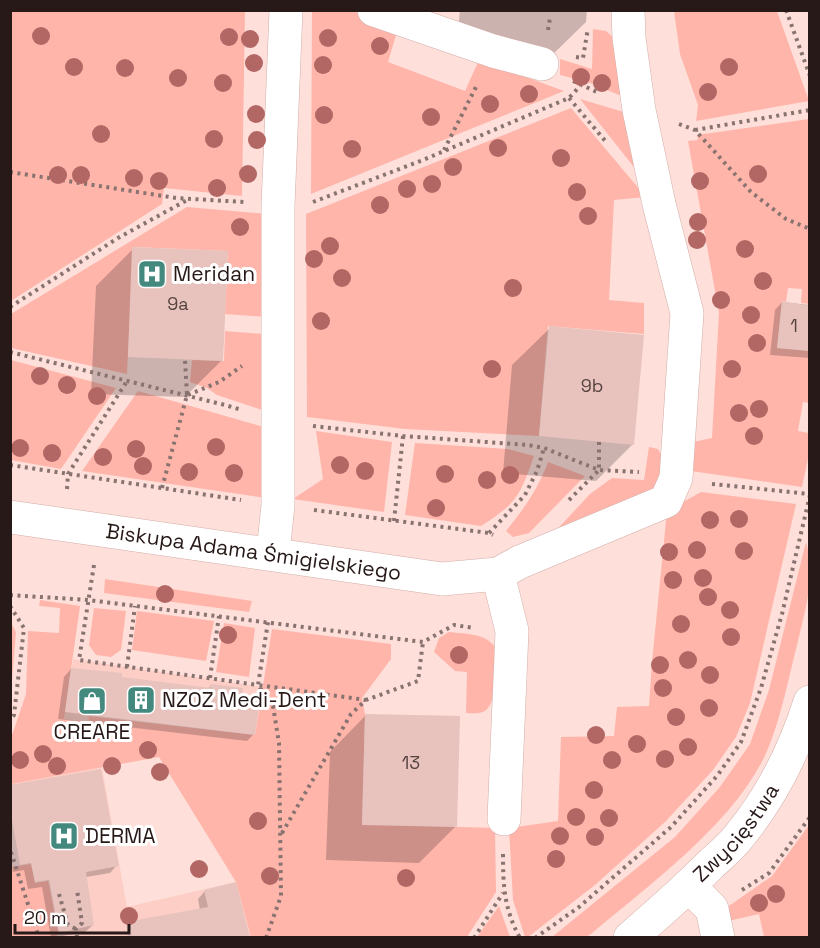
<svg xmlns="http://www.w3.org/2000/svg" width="820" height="948" viewBox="0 0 820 948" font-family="'Space Grotesk',sans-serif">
  <rect width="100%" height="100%" fill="#fedfda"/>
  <path fill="#fdcec6" d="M 73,659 L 262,687 L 255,735 L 90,715 L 88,722 L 64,719 Z
    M 102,768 L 127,907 L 236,882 L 251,937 L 60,937 L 48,881 L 35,882 L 31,864 L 20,865 L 11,809 L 10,784 Z"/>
  <path fill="#ffb5aa" d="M 11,10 L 245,11 L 242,196 L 164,188 L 162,204 L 11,301 Z
    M 312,11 L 353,11 L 399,25 L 388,62 L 465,91 L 479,60 L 564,91 L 311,194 Z
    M 674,11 L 777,11 L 809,101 L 696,121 L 698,105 L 680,54 Z
    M 593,29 L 606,31 L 615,39 L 624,97 L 590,83 L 560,75 L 560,59 L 592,69 Z
    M 580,99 L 627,113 L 641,176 Z
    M 571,108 L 646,197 L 614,200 L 609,300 L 644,303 L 644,334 L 548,326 L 539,436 L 405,429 L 307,417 L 306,214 Z
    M 809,119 L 809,304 L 801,303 L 802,289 L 788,288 L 786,302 L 782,301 L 777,348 L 809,351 L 809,403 L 803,402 L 798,431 L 809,433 L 809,454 L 802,487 L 691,471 L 693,442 L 712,438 L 719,313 L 688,141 L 698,140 L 697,135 Z
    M 187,207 L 268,214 L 267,317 L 225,314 L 228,251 L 133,247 L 127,374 L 11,348 L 11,314 Z
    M 225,331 L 264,334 L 265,411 L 217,395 L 207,388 L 190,382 L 192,360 L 224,361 Z
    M 11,360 L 116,388 L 61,469 L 11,460 Z
    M 138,391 L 264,427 L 266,498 L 82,471 Z
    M 316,431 L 392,442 L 384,512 L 293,499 L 323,479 Z
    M 415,443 L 508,449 L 534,456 C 520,496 517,503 481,526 L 405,515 Z
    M 649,447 L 658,449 L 666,464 L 659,484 L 640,499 L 551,536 L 590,494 L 612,478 L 644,480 Z
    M 548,462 L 585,476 L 529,533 L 513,537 L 506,531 C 525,507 537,491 548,462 Z
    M 701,492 L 796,504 L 750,703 L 736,737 L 713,770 L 665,822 L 595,885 L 528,937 L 525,937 L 513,900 L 509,828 L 558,821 L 561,737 L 614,736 L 617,707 L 649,706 L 652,662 L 667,511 Z
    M 806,542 C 816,577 805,611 797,645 C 788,680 781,718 767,751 C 736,822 650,884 591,934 L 586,937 L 552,937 L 675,837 L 720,787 L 750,744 L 769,690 Z
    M 105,579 L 252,601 L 249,612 L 104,593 Z
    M 40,600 L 80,606 L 64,719 L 88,722 L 89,716 L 255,735 L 272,629 L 391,644 L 391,659 L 362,698 L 365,714 L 362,824 L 495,828 L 496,892 L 467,937 L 251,937 L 236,882 L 159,757 L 11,784 L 11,738 L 26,694 L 28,631 L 59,633 L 60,608 L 39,606 Z
    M 94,608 L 126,611 L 121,650 L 111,657 L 96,655 L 89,645 Z
    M 137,611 L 214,621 L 206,661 L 132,650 Z
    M 11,623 L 16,632 L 12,680 L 10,679 Z
    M 224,623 L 255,628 L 249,677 L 216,672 Z
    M 449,632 C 466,634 485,633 495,647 C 495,662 498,696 488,708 C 483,715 473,713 466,713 L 467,672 L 455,671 L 434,652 L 439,638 Z
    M 809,825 L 809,937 L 764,937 L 759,914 L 728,921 L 726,908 L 772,876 Z
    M 31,864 L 35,883 L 48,881 L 59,935 L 53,937 L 11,937 L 10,867 Z
    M 499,906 L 510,937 L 477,937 Z"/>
  <path fill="#0003" d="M 460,10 L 587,10 L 586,22 L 548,59 L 456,50 Z
    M 133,249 L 222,360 L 185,397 L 91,394 L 96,286 Z
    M 782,302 L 810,305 L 810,358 L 770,355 L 775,310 Z
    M 550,328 L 633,444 L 596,481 L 503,473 L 512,365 Z
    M 71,669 L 120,678 L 208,689 L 211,685 L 240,698 L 254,734 L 247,741 L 58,719 L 64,677 Z
    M 366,715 L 456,826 L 419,863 L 326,860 L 330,752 Z
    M 10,787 L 117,865 L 110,873 L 86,877 L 93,925 L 85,932 L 51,938 L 42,887 L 28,889 L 24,870 L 13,872 L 10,856 Z
    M 205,891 L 247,931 L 200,910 L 198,899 Z"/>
  <path fill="#e8c2bc" d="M 132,247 L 228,251 L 223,361 L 128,357 Z
    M 782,301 L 810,306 L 810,351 L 777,348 Z
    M 549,326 L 644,335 L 634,445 L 539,436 Z
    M 71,668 L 122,673 L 122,677 L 210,688 L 211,684 L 243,688 L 242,697 L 260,700 L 255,735 L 65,712 Z
    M 365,714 L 460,716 L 457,827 L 362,825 Z
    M 101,769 L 119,866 L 86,872 L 94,925 L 59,933 L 49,880 L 35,882 L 31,863 L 20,865 L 10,809 L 10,785 Z
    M 236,882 L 250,938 L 128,938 L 126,922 L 208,907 L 204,890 Z"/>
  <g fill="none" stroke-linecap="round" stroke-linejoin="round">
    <g stroke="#d3aea8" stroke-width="34">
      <g id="minor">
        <path d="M 374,10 L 493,51 L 542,64"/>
        <path id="s1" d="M 10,517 L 442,579 L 498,574 L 520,562 L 666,501 L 676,478 L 687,313 L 659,204 L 639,110 L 629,38 L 628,10"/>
        <path d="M 273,553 L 278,505 L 278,206 L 286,10"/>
        <path d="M 498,574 L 512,631 L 504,819"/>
        <path d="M 689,886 L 712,909 L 718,938"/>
        <path id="s2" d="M 630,938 C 658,914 685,890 711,864 C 721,855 732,846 740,835 C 771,797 795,749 810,702"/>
      </g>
    </g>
    <path stroke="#897370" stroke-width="4" stroke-dasharray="3 4.5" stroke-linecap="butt" d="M 786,10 L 810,76
      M 548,30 L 550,18
      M 576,57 L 583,58 L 588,28
      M 573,81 L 599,93
      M 569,98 L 607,143
      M 679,124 L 695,130 L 751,192 L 786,219 L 810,229
      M 695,130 L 810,110
      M 444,150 L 477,85
      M 10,172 L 176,198 L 244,202
      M 313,202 L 423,160 L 569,98 L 581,85
      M 10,307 L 118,238 L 189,199
      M 10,352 L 225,405 L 242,410
      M 188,395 L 219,382 L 242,366
      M 313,426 L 403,436 L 528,445 L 544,448 L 599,470 L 639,472
      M 10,465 L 241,500
      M 712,484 L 810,494
      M 162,488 L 187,395 L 185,360
      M 67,489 L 68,474 L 127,381
      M 569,500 L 599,470 L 599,442
      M 314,510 L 489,533 L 493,535
      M 394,521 L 403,436
      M 489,533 L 525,495 L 537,471 L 544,448
      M 94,565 L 79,660 L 258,685 L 268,622
      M 10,595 L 88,600 L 423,642 L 454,625 L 474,628
      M 10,606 L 24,628 L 14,715 L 10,721
      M 127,667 L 135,606
      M 210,678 L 219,616
      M 282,833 L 351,714 L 366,700 L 418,681 L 423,642
      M 11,852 L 39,938
      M 503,854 C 503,885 504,909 520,938
      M 742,890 L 769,873 L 810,817
      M 59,894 L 68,925 L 76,929
      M 77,938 L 76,929 L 82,923 L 77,890
      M 266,938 L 281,896 L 279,743 L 273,706 L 258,685 L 366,700
      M 474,938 L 503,893
      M 535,938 L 579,907 L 671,827 L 717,776 L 741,742 L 761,688 L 782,614 L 810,495"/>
    <use href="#minor" stroke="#fff" stroke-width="33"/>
  </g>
  <g fill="#b36764">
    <circle cx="41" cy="36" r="9"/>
    <circle cx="229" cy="37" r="9"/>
    <circle cx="328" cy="38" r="9"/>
    <circle cx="250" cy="39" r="9"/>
    <circle cx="380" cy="46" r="9"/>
    <circle cx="254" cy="63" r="9"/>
    <circle cx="323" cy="65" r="9"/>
    <circle cx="74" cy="67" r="9"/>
    <circle cx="729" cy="67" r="9"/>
    <circle cx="125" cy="68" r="9"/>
    <circle cx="581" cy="77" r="9"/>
    <circle cx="178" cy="78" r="9"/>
    <circle cx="223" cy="83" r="9"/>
    <circle cx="602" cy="83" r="9"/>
    <circle cx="708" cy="92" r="9"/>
    <circle cx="529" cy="94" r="9"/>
    <circle cx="490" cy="104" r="9"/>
    <circle cx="256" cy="114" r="9"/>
    <circle cx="324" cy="115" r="9"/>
    <circle cx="431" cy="117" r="9"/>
    <circle cx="101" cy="134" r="9"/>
    <circle cx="214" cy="139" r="9"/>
    <circle cx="257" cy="140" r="9"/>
    <circle cx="498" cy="148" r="9"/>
    <circle cx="352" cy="149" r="9"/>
    <circle cx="561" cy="158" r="9"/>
    <circle cx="453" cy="167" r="9"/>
    <circle cx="248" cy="174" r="9"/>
    <circle cx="758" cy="174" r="9"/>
    <circle cx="58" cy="175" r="9"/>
    <circle cx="81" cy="175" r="9"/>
    <circle cx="134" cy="178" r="9"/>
    <circle cx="159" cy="181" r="9"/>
    <circle cx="700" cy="181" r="9"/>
    <circle cx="432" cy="184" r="9"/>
    <circle cx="217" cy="188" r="9"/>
    <circle cx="407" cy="189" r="9"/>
    <circle cx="577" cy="192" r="9"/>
    <circle cx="380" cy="205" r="9"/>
    <circle cx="588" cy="216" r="9"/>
    <circle cx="698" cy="222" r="9"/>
    <circle cx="240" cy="227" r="9"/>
    <circle cx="697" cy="240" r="9"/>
    <circle cx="330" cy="246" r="9"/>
    <circle cx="745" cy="249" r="9"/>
    <circle cx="314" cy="259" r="9"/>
    <circle cx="342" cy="278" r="9"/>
    <circle cx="763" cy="281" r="9"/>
    <circle cx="513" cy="288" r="9"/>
    <circle cx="721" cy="300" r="9"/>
    <circle cx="751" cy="315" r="9"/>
    <circle cx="321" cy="321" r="9"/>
    <circle cx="757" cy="343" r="9"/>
    <circle cx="492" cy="369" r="9"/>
    <circle cx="732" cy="369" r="9"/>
    <circle cx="40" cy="376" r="9"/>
    <circle cx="67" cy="385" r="9"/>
    <circle cx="97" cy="396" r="9"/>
    <circle cx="759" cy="409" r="9"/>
    <circle cx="739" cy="413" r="9"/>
    <circle cx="754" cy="436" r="9"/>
    <circle cx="216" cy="447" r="9"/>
    <circle cx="20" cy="448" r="9"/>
    <circle cx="136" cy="449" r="9"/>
    <circle cx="52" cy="453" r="9"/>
    <circle cx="103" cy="457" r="9"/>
    <circle cx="340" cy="465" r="9"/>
    <circle cx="143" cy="466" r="9"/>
    <circle cx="365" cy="471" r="9"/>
    <circle cx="189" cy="472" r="9"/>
    <circle cx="234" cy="473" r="9"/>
    <circle cx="445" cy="474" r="9"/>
    <circle cx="510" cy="475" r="9"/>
    <circle cx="487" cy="480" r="9"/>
    <circle cx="436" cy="508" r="9"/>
    <circle cx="739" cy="519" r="9"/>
    <circle cx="710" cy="520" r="9"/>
    <circle cx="697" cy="550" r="9"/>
    <circle cx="744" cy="551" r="9"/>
    <circle cx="669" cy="552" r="9"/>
    <circle cx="703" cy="578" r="9"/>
    <circle cx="673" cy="580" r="9"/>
    <circle cx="165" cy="594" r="9"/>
    <circle cx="708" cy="597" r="9"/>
    <circle cx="730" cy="610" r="9"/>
    <circle cx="681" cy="624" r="9"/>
    <circle cx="228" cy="635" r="9"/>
    <circle cx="731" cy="637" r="9"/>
    <circle cx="459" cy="655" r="9"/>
    <circle cx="688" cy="660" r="9"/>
    <circle cx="660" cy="665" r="9"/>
    <circle cx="710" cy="675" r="9"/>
    <circle cx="663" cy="688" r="9"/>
    <circle cx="709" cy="708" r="9"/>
    <circle cx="676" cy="717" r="9"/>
    <circle cx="596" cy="735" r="9"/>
    <circle cx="637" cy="744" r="9"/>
    <circle cx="688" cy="747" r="9"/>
    <circle cx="148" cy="750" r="9"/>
    <circle cx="43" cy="754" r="9"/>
    <circle cx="665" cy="759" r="9"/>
    <circle cx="20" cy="760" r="9"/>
    <circle cx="612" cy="760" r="9"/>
    <circle cx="57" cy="766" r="9"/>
    <circle cx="112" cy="766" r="9"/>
    <circle cx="160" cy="772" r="9"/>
    <circle cx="594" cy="790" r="9"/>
    <circle cx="576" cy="817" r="9"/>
    <circle cx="609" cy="818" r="9"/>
    <circle cx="258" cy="821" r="9"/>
    <circle cx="560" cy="836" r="9"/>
    <circle cx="595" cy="837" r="9"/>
    <circle cx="556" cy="859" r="9"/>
    <circle cx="199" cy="869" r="9"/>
    <circle cx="270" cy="876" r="9"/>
    <circle cx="406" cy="878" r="9"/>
    <circle cx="776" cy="894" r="9"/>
    <circle cx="759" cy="903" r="9"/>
    <circle cx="129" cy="916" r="9"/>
  </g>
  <defs>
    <g id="hospital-square" transform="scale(1.5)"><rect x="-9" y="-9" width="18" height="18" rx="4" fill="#44897e" stroke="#fff"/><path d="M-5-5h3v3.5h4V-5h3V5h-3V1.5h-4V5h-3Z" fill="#fff"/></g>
    <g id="building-square" transform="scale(1.5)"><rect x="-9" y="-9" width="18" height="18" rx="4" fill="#44897e" stroke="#fff"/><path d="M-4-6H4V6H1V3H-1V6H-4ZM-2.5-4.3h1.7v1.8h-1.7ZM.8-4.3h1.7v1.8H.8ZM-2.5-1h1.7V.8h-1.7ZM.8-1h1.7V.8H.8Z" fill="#fff"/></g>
    <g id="shop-square" transform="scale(1.5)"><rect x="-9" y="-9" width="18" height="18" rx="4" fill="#44897e" stroke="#fff"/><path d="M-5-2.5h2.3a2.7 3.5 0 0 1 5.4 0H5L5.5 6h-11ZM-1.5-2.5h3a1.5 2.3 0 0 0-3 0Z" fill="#fff"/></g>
  </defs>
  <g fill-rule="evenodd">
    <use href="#hospital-square" x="152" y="274"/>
    <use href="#building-square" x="141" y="700"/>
    <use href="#shop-square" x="92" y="701"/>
    <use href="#hospital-square" x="64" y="836"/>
  </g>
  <g text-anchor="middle" stroke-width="6" stroke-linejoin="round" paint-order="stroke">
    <g font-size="18" fill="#574340">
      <text x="178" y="310">9a</text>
      <text x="794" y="332">1</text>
      <text x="592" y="392">9b</text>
      <text x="411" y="769">13</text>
    </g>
    <g font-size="21" fill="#271917" stroke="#fff" text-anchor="start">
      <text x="173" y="281">Meridan</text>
      <text x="162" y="707">NZOZ Medi-Dent</text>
      <text x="92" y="739" text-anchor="middle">CREARE</text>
      <text x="85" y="843">DERMA</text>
    </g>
    <g font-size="21" fill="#271917" stroke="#fff">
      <text dy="7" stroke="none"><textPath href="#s1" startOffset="246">Biskupa Adama Śmigielskiego</textPath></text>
      <text dy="7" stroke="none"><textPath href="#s2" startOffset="150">Zwycięstwa</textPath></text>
    </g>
  </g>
  <rect width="820" height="948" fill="none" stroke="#271917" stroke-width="24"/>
  <path d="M15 924v9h114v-9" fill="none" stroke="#271917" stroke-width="3"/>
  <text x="24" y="924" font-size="18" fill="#271917" stroke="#ffffff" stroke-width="4.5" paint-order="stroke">20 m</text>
</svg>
